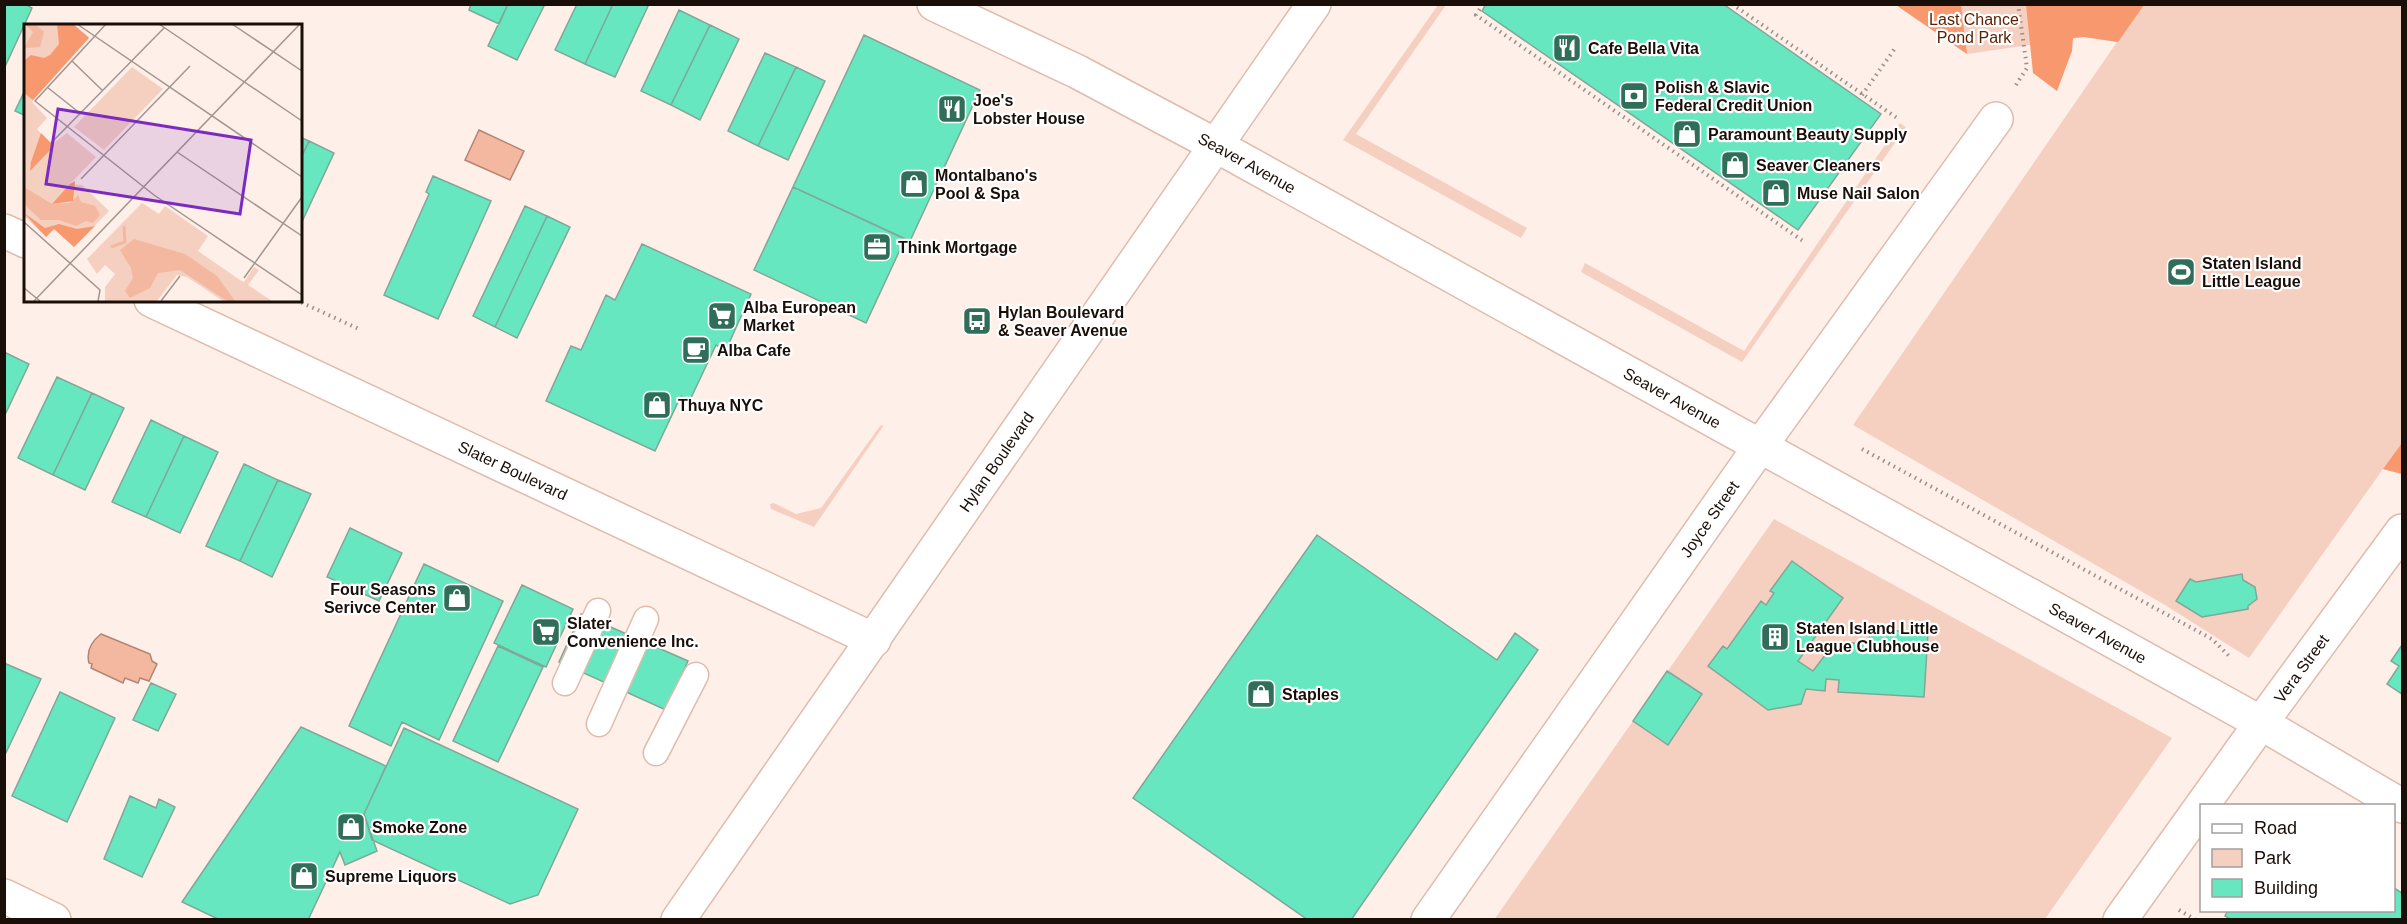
<svg xmlns="http://www.w3.org/2000/svg" width="2407" height="924" viewBox="0 0 2407 924" font-family="Helvetica,sans-serif">
  <rect width="100%" height="100%" fill="#ffefe9"/>
  <path fill="#f5cfc0" d="M 1438,5 L 1446,5 L 1356,134 L 1527,228 L 1521,238 L 1343,140 Z
    M 1896,5 L 2402,5 L 2402,474 L 2383,469 L 2249,658 L 2165,605 L 1853,425 L 2117,42 L 2084,37 L 1967,54 Z
    M 1900,123 L 1906,127 L 1742,362 L 1581,272 L 1585,263 L 1744,351 Z
    M 884,425 L 814,527 L 771,509 L 770,504 L 774,503 L 796,514 L 821,508 L 880,426 Z
    M 1774,519 L 2172,738 L 2045,919 L 1494,920 Z"/>
  <path fill="#f8986f" d="M 1896,5 L 1961,5 L 1967,54 Z
    M 2026,5 L 2026,4 L 2144,5 L 2118,42 L 2084,37 L 2073,38 L 2072,51 L 2057,91 L 2033,73 Z
    M 2402,443 L 2402,474 L 2383,469 Z"/>
  <path fill="#f3b89f" stroke="#b28572" stroke-width="1.5" d="M 479,130 L 524,151 L 510,180 L 465,160 Z
    M 101,634 L 150,654 L 152,661 L 157,664 L 149,681 L 140,678 L 138,683 L 125,678 L 123,683 L 91,668 L 92,664 L 89,663 C 86,651 92,641 101,634 Z"/>
  <path fill="#67e7bf" stroke="#80a798" stroke-width="1.5" d="M 4,4 L 25,4 L 32,8 L 4,69 Z
    M 471,4 L 508,4 L 499,24 L 469,10 Z
    M 508,4 L 545,4 L 517,60 L 488,46 Z
    M 577,4 L 613,4 L 585,64 L 555,50 Z
    M 613,4 L 649,4 L 615,77 L 585,64 Z
    M 1486,4 L 1723,4 L 1881,114 L 1798,230 L 1482,11 Z
    M 679,10 L 710,25 L 671,105 L 641,91 Z
    M 710,25 L 739,39 L 700,120 L 671,105 Z
    M 864,35 L 980,90 L 910,241 L 793,187 Z
    M 765,53 L 796,67 L 758,146 L 728,131 Z
    M 796,67 L 825,81 L 788,160 L 758,146 Z
    M 26,88 L 26,116 L 15,111 Z
    M 300,137 L 309,141 L 300,160 Z
    M 309,141 L 334,153 L 300,226 L 300,160 Z
    M 433,176 L 491,201 L 438,319 L 384,295 L 429,194 L 426,192 Z
    M 793,187 L 905,239 L 866,323 L 754,270 Z
    M 525,206 L 547,216 L 495,327 L 473,316 Z
    M 547,216 L 570,227 L 517,338 L 495,327 Z
    M 642,244 L 751,294 L 726,350 L 716,345 L 690,400 L 681,396 L 655,451 L 546,401 L 571,346 L 581,350 L 606,295 L 615,300 Z
    M 4,352 L 29,364 L 4,417 Z
    M 57,377 L 92,393 L 53,475 L 18,458 Z
    M 92,393 L 124,408 L 85,490 L 53,475 Z
    M 151,420 L 184,436 L 146,517 L 112,502 Z
    M 184,436 L 218,452 L 180,533 L 146,517 Z
    M 244,464 L 278,480 L 240,561 L 206,546 Z
    M 278,480 L 311,494 L 272,577 L 240,561 Z
    M 350,528 L 402,553 L 379,601 L 327,577 Z
    M 1317,535 L 1497,660 L 1515,633 L 1538,650 L 1351,920 L 1308,920 L 1133,798 Z
    M 1792,561 L 1843,598 L 1798,661 L 1813,671 L 1835,642 L 1869,644 L 1870,629 L 1928,633 L 1924,697 L 1838,692 L 1839,680 L 1826,679 L 1825,691 L 1806,689 L 1801,704 L 1768,710 L 1708,666 L 1723,646 L 1727,649 L 1761,601 L 1766,605 L 1774,593 L 1770,591 Z
    M 424,564 L 503,601 L 439,740 L 402,722 L 391,746 L 349,726 Z
    M 2242,574 L 2243,580 L 2255,587 L 2257,599 L 2248,606 L 2248,609 L 2202,617 L 2176,601 L 2190,579 L 2196,582 Z
    M 522,585 L 573,609 L 546,667 L 494,643 Z
    M 581,614 L 688,661 L 666,710 L 559,662 Z
    M 2402,645 L 2402,694 L 2387,684 L 2399,666 L 2391,661 Z
    M 498,646 L 543,667 L 498,762 L 453,741 Z
    M 4,663 L 41,679 L 4,757 Z
    M 1667,671 L 1702,694 L 1668,745 L 1633,721 Z
    M 151,683 L 176,694 L 158,731 L 133,720 Z
    M 60,692 L 115,718 L 67,822 L 12,796 Z
    M 301,727 L 386,766 L 364,814 L 377,851 L 345,865 L 340,852 L 308,920 L 220,920 L 182,902 Z
    M 404,728 L 578,809 L 538,895 L 510,904 L 372,840 L 364,814 Z
    M 130,796 L 156,808 L 159,799 L 175,807 L 142,877 L 104,859 Z
    M 2394,888 L 2402,893 L 2402,920 L 2232,920 L 2225,916 L 2228,910 L 2394,910 Z"/>
  <g fill="none" stroke-linecap="round" stroke-linejoin="round">
    <g stroke="#e0bbac" stroke-width="27">
      <path id="lane" d="M 565,683 L 598,611
        M 599,724 L 646,619
        M 656,753 L 696,675"/>
    </g>
    <g stroke="#e0bbac" stroke-width="36">
      <g id="street">
        <path id="s1" d="M 934,4 L 1078,72 L 1217,146 L 2261,723 L 2402,806"/>
        <path d="M 4,231 L 26,241"/>
        <path id="s2" d="M 151,300 L 874,640"/>
        <path d="M 4,896 L 54,920"/>
        <path id="s3" d="M 1428,920 L 1761,445 L 1996,119"/>
        <path id="s4" d="M 2120,920 L 2261,723 L 2402,531"/>
      </g>
    </g>
    <g stroke="#e0bbac" stroke-width="36">
      <g id="primary">
        <path id="s5" d="M 678,920 L 1314,4"/>
      </g>
    </g>
    <path stroke="#9c8e88" stroke-width="4" stroke-dasharray="1.5 4.5" stroke-linecap="butt" d="M 1483,4 L 1476,15 L 1803,241
      M 1732,4 L 1897,118
      M 2016,85 L 2027,68 L 2018,4
      M 1862,95 L 1896,47
      M 296,300 L 359,329
      M 1862,449 L 2212,639 L 2231,658
      M 2179,910 L 2196,920"/>
    <use href="#lane" stroke="#fff" stroke-width="24"/>
    <use href="#street" stroke="#fff" stroke-width="33"/>
    <use href="#primary" stroke="#fff" stroke-width="33"/>
  </g>
  <defs>
    <g id="restaurant-square" transform="scale(1.5)"><rect x="-9" y="-9" width="18" height="18" rx="4" fill="#306e5a" stroke="#fff"/><path d="M-5-6h1v4h1v-4h1v4h1v-4h1v5L-1.5 .5V6h-2V.5L-5-1ZM5-6V6H3V1.5H1.5Q1.5-4 5-6Z" fill="#fff"/></g>
    <g id="bank-square" transform="scale(1.5)"><rect x="-9" y="-9" width="18" height="18" rx="4" fill="#306e5a" stroke="#fff"/><path d="M-6-4H6V4H-6ZM0-2.3a2.3 2.3 0 1 0 0 4.6a2.3 2.3 0 1 0 0-4.6Z" fill="#fff"/></g>
    <g id="shop-square" transform="scale(1.5)"><rect x="-9" y="-9" width="18" height="18" rx="4" fill="#306e5a" stroke="#fff"/><path d="M-5-2.5h2.3a2.7 3.5 0 0 1 5.4 0H5L5.5 6h-11ZM-1.5-2.5h3a1.5 2.3 0 0 0-3 0Z" fill="#fff"/></g>
    <g id="office-square" transform="scale(1.5)"><rect x="-9" y="-9" width="18" height="18" rx="4" fill="#306e5a" stroke="#fff"/><path d="M-6-3h4V-5.5h4V-3h4V5H-6ZM-1-4.5V-3h2v-1.5ZM-6 0V1H6V0Z" fill="#fff"/></g>
    <g id="stadium-square" transform="scale(1.5)"><rect x="-9" y="-9" width="18" height="18" rx="4" fill="#306e5a" stroke="#fff"/><path d="M0-5a6.5 5 0 1 0 0 10a6.5 5 0 1 0 0-10ZM-3.5-1.8h7v3.6h-7Z" fill="#fff"/></g>
    <g id="supermarket-square" transform="scale(1.5)"><rect x="-9" y="-9" width="18" height="18" rx="4" fill="#306e5a" stroke="#fff"/><path d="M-6-5.5h2.5l.6 2H6L4.5 2H-2.5L-4.4-4H-6ZM-1.5 3.2a1.3 1.3 0 1 0 .1 0ZM3 3.2a1.3 1.3 0 1 0 .1 0Z" fill="#fff"/></g>
    <g id="bus-square" transform="scale(1.5)"><rect x="-9" y="-9" width="18" height="18" rx="4" fill="#306e5a" stroke="#fff"/><path d="M-5-6H5V4H4V6H2V4H-2V6H-4V4H-5ZM-3.5-4V0h7V-4ZM-3.5 1.2v1.5H-2V1.2ZM2 1.2v1.5H3.5V1.2Z" fill="#fff"/></g>
    <g id="cafe-square" transform="scale(1.5)"><rect x="-9" y="-9" width="18" height="18" rx="4" fill="#306e5a" stroke="#fff"/><path d="M-5.5-4.5H6V0H3Q3 3.5 0 3.5H-2.5Q-5.5 3.5-5.5 0ZM3-3.2v2h1.7v-2ZM-6 4.5H4V6H-6Z" fill="#fff"/></g>
    <g id="building-square" transform="scale(1.5)"><rect x="-9" y="-9" width="18" height="18" rx="4" fill="#306e5a" stroke="#fff"/><path d="M-4-6H4V6H1V3H-1V6H-4ZM-2.5-4.3h1.7v1.8h-1.7ZM.8-4.3h1.7v1.8H.8ZM-2.5-1h1.7V.8h-1.7ZM.8-1h1.7V.8H.8Z" fill="#fff"/></g>
  </defs>
  <g fill-rule="evenodd">
    <use href="#restaurant-square" x="1567" y="48"/>
    <use href="#bank-square" x="1634" y="96"/>
    <use href="#restaurant-square" x="952" y="109"/>
    <use href="#shop-square" x="1687" y="134"/>
    <use href="#shop-square" x="1735" y="165"/>
    <use href="#shop-square" x="914" y="184"/>
    <use href="#shop-square" x="1776" y="193"/>
    <use href="#office-square" x="877" y="247"/>
    <use href="#stadium-square" x="2181" y="272"/>
    <use href="#supermarket-square" x="722" y="316"/>
    <use href="#bus-square" x="977" y="321"/>
    <use href="#cafe-square" x="696" y="350"/>
    <use href="#shop-square" x="657" y="405"/>
    <use href="#shop-square" x="457" y="598"/>
    <use href="#supermarket-square" x="546" y="632"/>
    <use href="#building-square" x="1775" y="637"/>
    <use href="#shop-square" x="1261" y="694"/>
    <use href="#shop-square" x="351" y="827"/>
    <use href="#shop-square" x="304" y="876"/>
  </g>
  <g text-anchor="middle" stroke-width="4.5" stroke-linejoin="round" paint-order="stroke">
    <g font-size="16" fill="#5d2204" stroke="#fff">
      <text x="1974" y="25">Last Chance<tspan x="1974" dy="18">Pond Park</tspan></text>
    </g>
    <g font-size="16" font-weight="bold" fill="#1a0e08" stroke="#fff" text-anchor="start">
      <text x="1588" y="54">Cafe Bella Vita</text>
      <text x="1655" y="93">Polish &amp; Slavic<tspan x="1655" dy="18">Federal Credit Union</tspan></text>
      <text x="973" y="106">Joe's<tspan x="973" dy="18">Lobster House</tspan></text>
      <text x="1708" y="140">Paramount Beauty Supply</text>
      <text x="1756" y="171">Seaver Cleaners</text>
      <text x="935" y="181">Montalbano's<tspan x="935" dy="18">Pool &amp; Spa</tspan></text>
      <text x="1797" y="199">Muse Nail Salon</text>
      <text x="898" y="253">Think Mortgage</text>
      <text x="2202" y="269">Staten Island<tspan x="2202" dy="18">Little League</tspan></text>
      <text x="743" y="313">Alba European<tspan x="743" dy="18">Market</tspan></text>
      <text x="998" y="318">Hylan Boulevard<tspan x="998" dy="18">&amp; Seaver Avenue</tspan></text>
      <text x="717" y="356">Alba Cafe</text>
      <text x="678" y="411">Thuya NYC</text>
      <text x="436" y="595" text-anchor="end">Four Seasons<tspan x="436" dy="18">Serivce Center</tspan></text>
      <text x="567" y="629">Slater<tspan x="567" dy="18">Convenience Inc.</tspan></text>
      <text x="1796" y="634">Staten Island Little<tspan x="1796" dy="18">League Clubhouse</tspan></text>
      <text x="1282" y="700">Staples</text>
      <text x="372" y="833">Smoke Zone</text>
      <text x="325" y="882">Supreme Liquors</text>
    </g>
    <g font-size="16" fill="#1a0e08" stroke="#fff">
      <text dy="6" stroke="none"><textPath href="#s1" startOffset="351">Seaver Avenue</textPath></text>
      <text dy="6" stroke="none"><textPath href="#s1" startOffset="837">Seaver Avenue</textPath></text>
      <text dy="6" stroke="none"><textPath href="#s5" startOffset="558">Hylan Boulevard</textPath></text>
      <text dy="6" stroke="none"><textPath href="#s2" startOffset="400">Slater Boulevard</textPath></text>
      <text dy="6" stroke="none"><textPath href="#s3" startOffset="490">Joyce Street</textPath></text>
      <text dy="6" stroke="none"><textPath href="#s1" startOffset="1323">Seaver Avenue</textPath></text>
      <text dy="6" stroke="none"><textPath href="#s4" startOffset="310">Vera Street</textPath></text>
    </g>
  </g>
  <g transform="translate(24 24)">
    <rect width="278" height="278" fill="#ffefe9"/>
    <path d="M 0,0 L 49,0 L 65,13 L 8,78 L 23,94 L 13,105 L 27,121 L 43,109 L 72,133 L 46,160 L 58,161 L 85,187 L 50,223 L 30,205 L 22,213 L 0,192 ZM 108,43 L 139,65 L 80,126 L 50,103 ZM 118,179 L 135,190 L 141,182 L 184,212 L 174,227 L 216,256 L 220,258 L 230,243 L 235,246 L 224,261 L 248,277 L 199,277 L 163,253 L 153,251 L 133,277 L 81,277 L 81,263 L 91,250 L 81,241 L 73,250 L 63,235 Z" fill="#f5cfc0"/>
    <path d="M 33,0 L 49,0 L 65,14 L 9,76 L 0,69 L 1,36 L 7,31 L 20,34 L 26,31 L 35,20 ZM 17,109 L 30,122 L 6,147 L 7,138 ZM 51,157 L 49,177 L 28,180 L 46,160 ZM 0,189 L 21,204 L 35,200 L 53,205 L 71,202 L 50,223 L 30,205 L 22,213 Z" fill="#f8986f"/>
    <path d="M 1,0 L 11,0 L 20,8 L 16,23 L 0,24 L 9,8 ZM 0,163 L 28,180 L 47,179 L 54,171 L 57,178 L 71,182 L 76,191 L 69,199 L 62,197 L 52,202 L 35,196 L 17,196 L 0,180 ZM 110,215 L 161,230 L 193,252 L 211,277 L 203,277 L 156,246 L 134,249 L 126,264 L 106,274 L 101,267 L 109,254 L 107,244 L 96,226 Z" fill="#f3b89f"/>
    <path fill="none" stroke="#f3b89f" stroke-width="3" d="M 87,223 L 101,218 L 100,202"/>
    <path fill="none" stroke="#a3958f" stroke-width="1.5" d="M 53,0 L 278,153M 82,0 L 11,77 L 130,171 L 278,271M 135,0 L 278,97M 208,0 L 278,47M 48,37 L 79,67M 23,63 L 57,90M 27,119 L 140,4M 153,128 L 278,212M 57,155 L 166,42M 0,198 L 76,266 L 74,277M 220,254 L 278,173M 0,264 L 16,277M 10,277 L 276,0M 137,277 L 156,252"/>
    <path fill="#7b2cbf" fill-opacity="0.15" stroke="#7b2cbf" stroke-width="3" d="M 34,85 L 227,116 L 216,190 L 22,160 Z"/>
    <rect width="278" height="278" fill="none" stroke="#1a0e08" stroke-width="3"/>
  </g>
  <rect width="2407" height="924" fill="none" stroke="#1a0e08" stroke-width="12"/>
  <rect x="2200" y="804" width="195" height="108" fill="#ffffff" stroke="#a39f9c" stroke-width="1.5"/>
  <rect x="2212" y="824" width="30" height="9" fill="#ffffff" stroke="#a39f9c" stroke-width="1.5"/>
  <text x="2254" y="834" font-size="18" fill="#1a0e08">Road</text>
  <rect x="2212" y="849" width="30" height="18" fill="#f5cfc0" stroke="#a39f9c" stroke-width="1.5"/>
  <text x="2254" y="864" font-size="18" fill="#1a0e08">Park</text>
  <rect x="2212" y="879" width="30" height="18" fill="#67e7bf" stroke="#a39f9c" stroke-width="1.5"/>
  <text x="2254" y="894" font-size="18" fill="#1a0e08">Building</text>
</svg>
